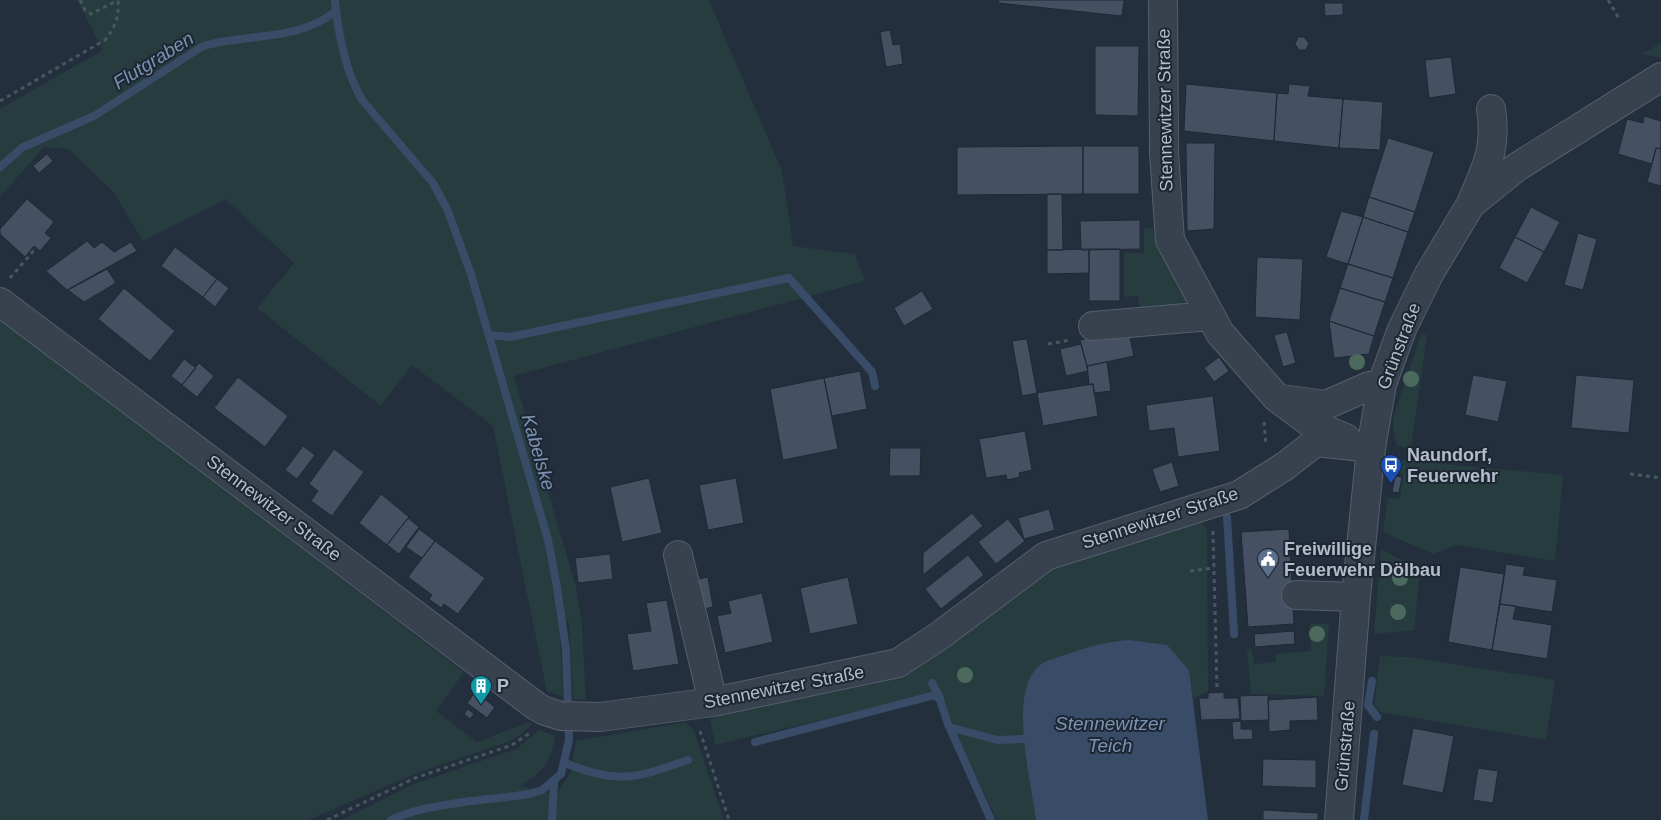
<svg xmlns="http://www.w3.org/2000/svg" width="1661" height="820" viewBox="0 0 1661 820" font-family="Arial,sans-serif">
  <rect width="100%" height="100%" fill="#242f3e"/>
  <path fill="#263c3f" d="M 77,0 L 709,0 L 782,171 L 793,246 L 855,254 L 865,281 L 514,376 L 576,587 L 582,626 L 586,700 L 573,699 L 569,622 L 559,618 L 563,696 L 547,692 L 493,426 L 412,365 L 381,406 L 257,308 L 294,263 L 223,197 L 225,200 L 143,241 L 114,193 L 69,149 L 44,147 L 0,197 L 0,109 L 103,50 Z
    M 1661,43 L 1661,58 L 1642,54 Z
    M 1144,228 L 1153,228 L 1156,241 L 1194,308 L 1140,312 L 1138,296 L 1124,297 L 1124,253 L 1144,253 Z
    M 0,319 L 464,672 L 436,711 L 477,742 L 529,722 L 532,724 L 522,734 L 510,741 L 417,773 L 308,820 L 0,820 Z
    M 1421,334 L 1427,335 L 1411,448 L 1397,446 L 1393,426 L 1394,415 Z
    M 1399,460 L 1563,475 L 1555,561 L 1456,545 L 1433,554 L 1383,532 L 1388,498 L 1400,499 L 1403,474 L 1397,472 Z
    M 1196,522 L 1202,522 L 1207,531 L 1208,691 L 1193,699 L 1189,670 L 1166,645 L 1130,640 L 1032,784 L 1036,820 L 997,820 L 956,734 L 939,692 L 715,745 L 710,719 L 731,712 L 868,685 L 910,673 L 1051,569 Z
    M 1381,549 L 1420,570 L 1414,630 L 1374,634 Z
    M 1310,624 L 1329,624 L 1324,696 L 1251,694 L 1247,649 L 1252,649 L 1254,664 L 1276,662 L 1276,654 L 1311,651 Z
    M 1380,656 L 1410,657 L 1555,680 L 1546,740 L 1380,712 L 1374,705 Z
    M 686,722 L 694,731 L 724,820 L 342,820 L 411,785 L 516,749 L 540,730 L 555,736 C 550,765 543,771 520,786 L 556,795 L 570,773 L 576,741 Z"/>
  <path fill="#394c67" d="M 1130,640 L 1167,645 L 1189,670 L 1208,820 L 1036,820 C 1032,784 1005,686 1043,663 C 1050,659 1060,657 1068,654 C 1091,646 1105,642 1130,640 Z"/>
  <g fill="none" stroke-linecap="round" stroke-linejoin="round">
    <path stroke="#394c67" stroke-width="8" d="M 335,0 C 338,34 345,70 362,100 L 433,183 L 447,209 L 471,274 L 548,540 L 557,587 L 566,650 L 569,740 L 561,774 L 542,790 L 529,794 C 492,800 423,803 391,820
      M 0,167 L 23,147 L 94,116 L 203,46 C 246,33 298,42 336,11
      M 489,335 L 510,337 L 789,278 L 872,372 L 875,386
      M 1227,517 L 1234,634
      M 1372,681 L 1368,705 L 1377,717
      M 932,683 L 940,698
      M 949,726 L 991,820
      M 755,742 L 935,695 L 940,700 L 949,727 L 997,740 L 1023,739
      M 565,763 C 619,785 635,778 688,760
      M 552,820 L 554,783
      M 1364,820 L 1374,734"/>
  </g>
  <path fill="#455162" stroke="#1f2835" d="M 999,0 L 1124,0 L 1122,16 L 998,3 Z
    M 1324,3 L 1343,3 L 1343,15 L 1325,16 Z
    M 890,30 L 893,45 L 900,44 L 903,64 L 886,67 L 880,32 Z
    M 1298,37 L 1304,37 L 1309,43 L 1306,50 L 1299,50 L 1295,44 Z
    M 1095,46 L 1139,46 L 1138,116 L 1095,115 Z
    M 1451,57 L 1456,94 L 1429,98 L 1425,60 Z
    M 1186,84 L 1277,93 L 1274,141 L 1184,131 Z
    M 1289,84 L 1310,86 L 1308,96 L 1343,99 L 1339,148 L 1274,141 L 1277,93 L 1288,94 Z
    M 1343,99 L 1383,102 L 1380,150 L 1339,148 Z
    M 1644,116 L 1661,121 L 1661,146 L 1660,149 L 1656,148 L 1652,164 L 1618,154 L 1627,119 L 1643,123 Z
    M 1388,138 L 1434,152 L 1415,212 L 1369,197 Z
    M 1186,143 L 1215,143 L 1214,229 L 1187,231 Z
    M 1083,146 L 1139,146 L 1139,194 L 1083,194 Z
    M 1083,146 L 1083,194 L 957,195 L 957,147 Z
    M 1656,148 L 1661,149 L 1661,186 L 1647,182 Z
    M 47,154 L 53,161 L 39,173 L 33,166 Z
    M 1047,194 L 1062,194 L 1063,250 L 1047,250 Z
    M 1369,197 L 1415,212 L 1408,232 L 1363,217 Z
    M 27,199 L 54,222 L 45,233 L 51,238 L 40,251 L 34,246 L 25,257 L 0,234 L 0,229 Z
    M 1531,207 L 1560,222 L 1544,252 L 1515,237 Z
    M 1341,211 L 1363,217 L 1348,264 L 1326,257 Z
    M 1363,217 L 1408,232 L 1393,278 L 1348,264 Z
    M 1140,220 L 1140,249 L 1081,250 L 1080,221 Z
    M 1578,233 L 1597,239 L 1583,290 L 1564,285 Z
    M 1515,237 L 1544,252 L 1527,283 L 1499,268 Z
    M 87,241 L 94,248 L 102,242 L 114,252 L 131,242 L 137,251 L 67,290 L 46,271 Z
    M 175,247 L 217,279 L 203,297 L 161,266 Z
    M 1089,249 L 1120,249 L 1120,301 L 1089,301 Z
    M 1089,249 L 1089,273 L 1047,274 L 1047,250 Z
    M 1257,257 L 1303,259 L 1300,320 L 1255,317 Z
    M 1348,264 L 1393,278 L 1385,302 L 1340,288 Z
    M 107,269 L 116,283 L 84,302 L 68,290 Z
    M 217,279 L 229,288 L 215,307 L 203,297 Z
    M 124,288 L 175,331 L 150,361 L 98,319 Z
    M 1340,288 L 1385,302 L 1374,336 L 1329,321 Z
    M 922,291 L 933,309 L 904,326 L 894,308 Z
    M 1329,321 L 1374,336 L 1369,354 L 1334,358 Z
    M 1128,329 L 1134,356 L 1087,366 L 1080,340 Z
    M 1287,332 L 1296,363 L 1283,367 L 1274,335 Z
    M 1027,339 L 1037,393 L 1022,396 L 1012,341 Z
    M 1081,344 L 1088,371 L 1066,376 L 1060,349 Z
    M 1219,357 L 1229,371 L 1214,382 L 1204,368 Z
    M 184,359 L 196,368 L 182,385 L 171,376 Z
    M 1107,362 L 1111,391 L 1094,393 L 1093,384 L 1089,384 L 1087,366 Z
    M 199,363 L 214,376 L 197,397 L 182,385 Z
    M 860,371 L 867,409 L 832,416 L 824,378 Z
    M 1473,375 L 1507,381 L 1498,422 L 1465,415 Z
    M 1576,375 L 1634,380 L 1629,433 L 1571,428 Z
    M 238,377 L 288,416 L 265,447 L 214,408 Z
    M 824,378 L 838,449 L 783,460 L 770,389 Z
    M 1093,384 L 1098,416 L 1043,426 L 1037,393 Z
    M 1213,396 L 1220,451 L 1178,457 L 1174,428 L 1149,431 L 1146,405 Z
    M 1025,431 L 1032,470 L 1019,473 L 1020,477 L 1007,480 L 1006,475 L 986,478 L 979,439 Z
    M 303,446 L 315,455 L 297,479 L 285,470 Z
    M 890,448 L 921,448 L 920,476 L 889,476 Z
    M 334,449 L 364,472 L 332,516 L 311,501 L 318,491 L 309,484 Z
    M 1172,462 L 1179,486 L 1160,492 L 1152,469 Z
    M 1395,476 L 1402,477 L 1399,493 L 1392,492 Z
    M 649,478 L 662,533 L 622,542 L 610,487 Z
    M 736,478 L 744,523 L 708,530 L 699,485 Z
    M 381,494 L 409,517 L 387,545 L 359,523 Z
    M 1049,509 L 1055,530 L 1024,539 L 1018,518 Z
    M 972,513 L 983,526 L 923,575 L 923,553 Z
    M 408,518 L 419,527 L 399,554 L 387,545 Z
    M 1008,519 L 1025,541 L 996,564 L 978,542 Z
    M 419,529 L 435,541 L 422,558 L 406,547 Z
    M 1289,529 L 1294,624 L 1248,627 L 1241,532 Z
    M 435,541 L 485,578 L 458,614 L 444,604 L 441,608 L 429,599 L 432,595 L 408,577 Z
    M 610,554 L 613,579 L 578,583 L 575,558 Z
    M 968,555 L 984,575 L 941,609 L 925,589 Z
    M 1506,564 L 1525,567 L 1523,575 L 1557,580 L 1552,612 L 1500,604 Z
    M 1460,567 L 1504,574 L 1492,650 L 1448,642 Z
    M 708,577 L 713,607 L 700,610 L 694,580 Z
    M 848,577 L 858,624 L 810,634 L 800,588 Z
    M 762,593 L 773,642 L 725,653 L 717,616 L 731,613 L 728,601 Z
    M 667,600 L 679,664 L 633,671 L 627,634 L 651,631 L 646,603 Z
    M 1500,604 L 1516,606 L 1513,619 L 1552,625 L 1547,659 L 1492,650 Z
    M 1294,631 L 1295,644 L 1255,647 L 1254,634 Z
    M 475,692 L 495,707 L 487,718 L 467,703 Z
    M 1224,692 L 1224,698 L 1238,698 L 1240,719 L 1201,720 L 1199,698 L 1208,698 L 1208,693 Z
    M 1268,695 L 1269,720 L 1241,721 L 1240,696 Z
    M 1317,697 L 1318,720 L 1290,721 L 1290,730 L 1269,732 L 1268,700 Z
    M 468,709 L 474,714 L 470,719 L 464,714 Z
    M 1241,721 L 1241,729 L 1252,729 L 1253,739 L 1233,740 L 1232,722 Z
    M 1413,728 L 1454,736 L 1443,793 L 1402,785 Z
    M 1263,759 L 1316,760 L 1316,788 L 1262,786 Z
    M 1478,768 L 1498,771 L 1493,803 L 1473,800 Z
    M 1263,810 L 1318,813 L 1318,820 L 1263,820 Z"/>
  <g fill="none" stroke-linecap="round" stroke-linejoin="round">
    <g stroke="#565f6c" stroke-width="30">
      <path id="minor" d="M 1163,0 L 1164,153 L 1170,240 L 1220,333 L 1277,398 L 1312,424 L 1346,438
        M 1472,201 C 1487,166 1497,148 1491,109
        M 0,302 L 536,706 L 545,711 L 561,716 L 600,717 L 713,702 L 898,663 L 939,636 L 1046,556 L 1239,495 L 1285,466 L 1316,442 L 1371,448
        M 1093,326 L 1210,316
        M 1281,399 L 1326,405 L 1369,386 L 1382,384
        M 678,555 L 713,702
        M 1296,595 L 1356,597
        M 1339,820 L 1356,597 L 1371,448 L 1382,384 L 1402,329 L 1429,274 L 1471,204 L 1517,167 L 1661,77"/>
    </g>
    <path stroke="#44595c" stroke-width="3" stroke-dasharray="4 4" stroke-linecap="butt" d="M 80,0 L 85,10 L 91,14 L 118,0
      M 1608,0 L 1620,20
      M 0,101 L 105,40 C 116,26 119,17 118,0
      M 10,278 L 36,248
      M 1048,344 L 1071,340
      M 1264,422 L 1266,445
      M 1630,474 L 1661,478
      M 1213,531 L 1217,688
      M 1190,571 L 1214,568
      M 700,731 L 729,820
      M 327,820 L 415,778 L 512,745 L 530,733"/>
    <use href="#minor" stroke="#38414e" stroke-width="28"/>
  </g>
  <g fill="#4b6a5d">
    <circle cx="1357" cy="362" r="8"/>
    <circle cx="1411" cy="379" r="8"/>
    <circle cx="1400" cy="578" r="8"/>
    <circle cx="1398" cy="612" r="8"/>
    <circle cx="1317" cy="634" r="8"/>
    <circle cx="965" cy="675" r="8"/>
  </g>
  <defs>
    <g id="bus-pin" transform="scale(1.125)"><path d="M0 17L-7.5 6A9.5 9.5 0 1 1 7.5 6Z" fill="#1a4fb4" stroke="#1d2633"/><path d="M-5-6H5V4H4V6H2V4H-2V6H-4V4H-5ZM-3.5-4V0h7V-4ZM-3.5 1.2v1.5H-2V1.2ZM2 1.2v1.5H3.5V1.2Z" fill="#fff"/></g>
    <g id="civic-pin" transform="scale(1.125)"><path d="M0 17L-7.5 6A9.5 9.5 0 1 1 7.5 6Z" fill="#5c6f8a" stroke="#1d2633"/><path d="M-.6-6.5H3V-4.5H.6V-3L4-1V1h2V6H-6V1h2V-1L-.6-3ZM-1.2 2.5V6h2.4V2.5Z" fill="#fff"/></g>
    <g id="building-pin" transform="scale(1.125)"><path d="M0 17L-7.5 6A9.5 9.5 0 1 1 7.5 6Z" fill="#0f9aa8" stroke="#1d2633"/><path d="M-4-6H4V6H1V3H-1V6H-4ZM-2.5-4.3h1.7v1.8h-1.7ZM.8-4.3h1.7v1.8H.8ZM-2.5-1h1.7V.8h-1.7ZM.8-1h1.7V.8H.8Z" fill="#fff"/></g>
  </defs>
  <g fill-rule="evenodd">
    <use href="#bus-pin" x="1391" y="465"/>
    <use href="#civic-pin" x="1268" y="559"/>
    <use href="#building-pin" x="481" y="686"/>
  </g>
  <g text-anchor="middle" stroke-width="4" stroke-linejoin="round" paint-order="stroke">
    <g font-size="18" fill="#b4bcc9" stroke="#1d2633">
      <text transform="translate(1165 110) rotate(-91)" y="6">Stennewitzer Straße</text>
      <text transform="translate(1399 346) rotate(-69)" y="6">Grünstraße</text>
      <text transform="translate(274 508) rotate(37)" y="6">Stennewitzer Straße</text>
      <text transform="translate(1160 518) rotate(-18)" y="6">Stennewitzer Straße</text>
      <text transform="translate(784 687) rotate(-11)" y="6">Stennewitzer Straße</text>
      <text transform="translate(1345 746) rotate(-85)" y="6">Grünstraße</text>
    </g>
    <g font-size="18" font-weight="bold" fill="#b4bcc9" stroke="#1d2633" text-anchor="start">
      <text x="1407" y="461">Naundorf,<tspan x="1407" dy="21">Feuerwehr</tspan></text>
      <text x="1284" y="555">Freiwillige<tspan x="1284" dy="21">Feuerwehr Dölbau</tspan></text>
      <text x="497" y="692">P</text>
    </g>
    <g font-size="19" font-style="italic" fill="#7c92b1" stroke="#1d2633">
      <text transform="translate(153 60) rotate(-32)" y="7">Flutgraben</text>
      <text transform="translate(539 452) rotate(74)" y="7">Kabelske</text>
      <text x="1110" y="730">Stennewitzer<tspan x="1110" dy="22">Teich</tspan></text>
    </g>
  </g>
</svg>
